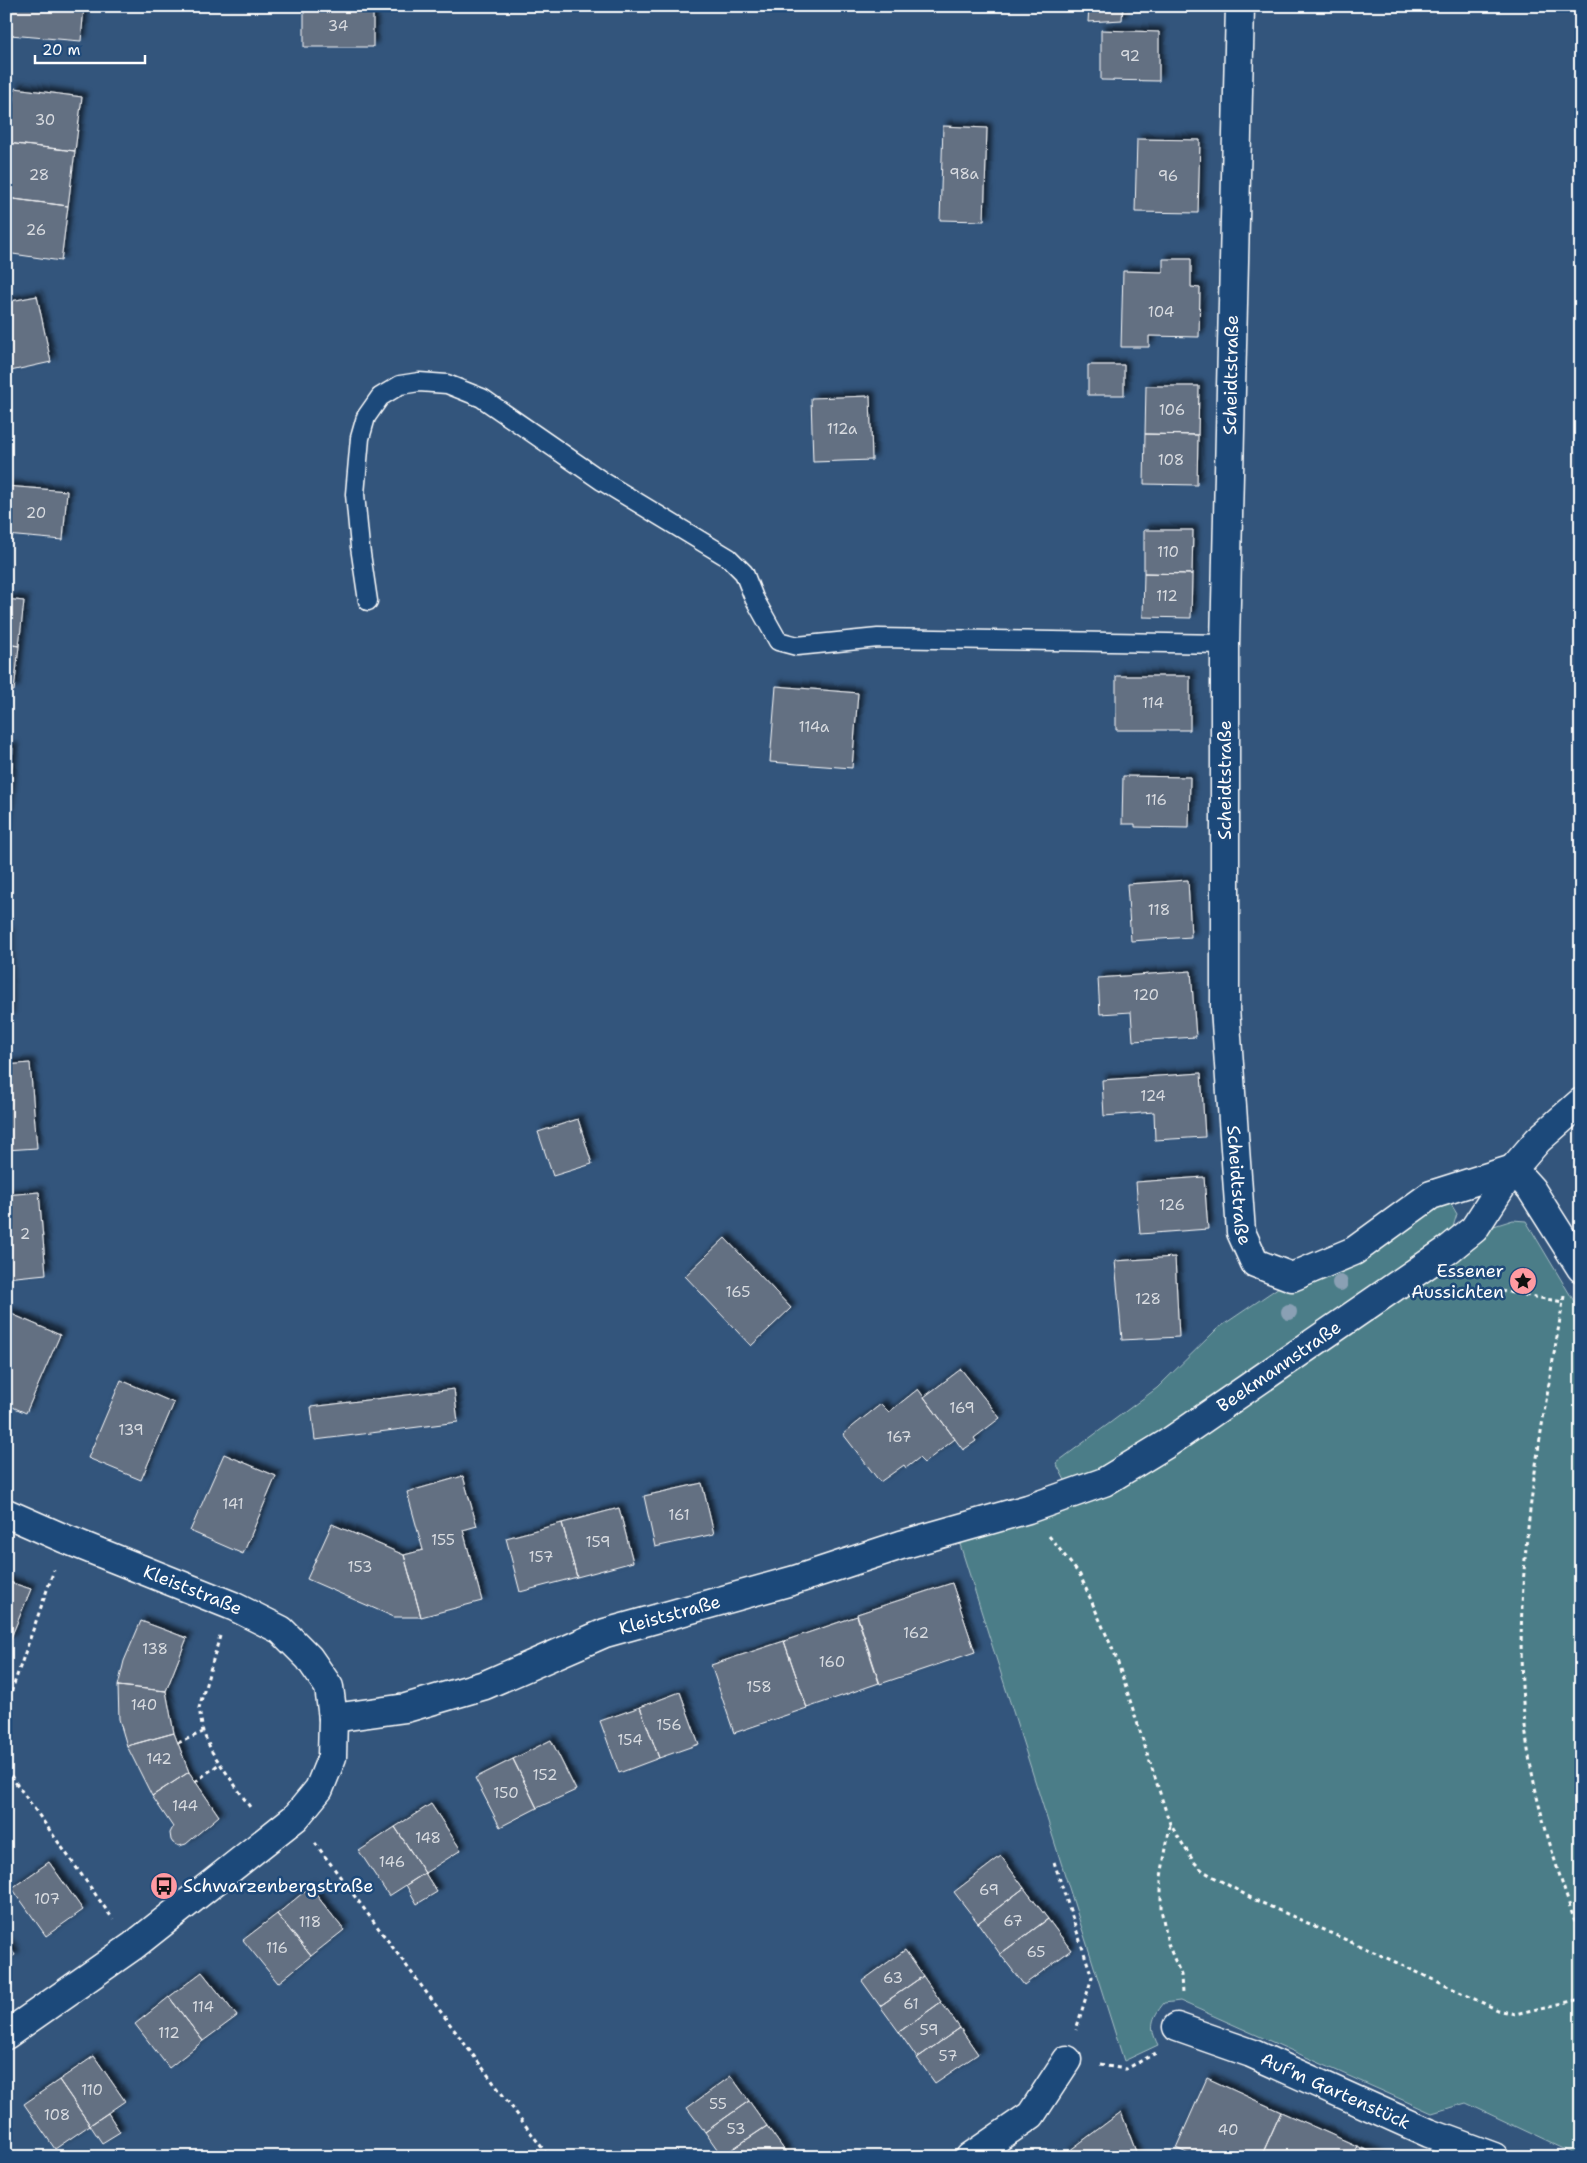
<svg xmlns="http://www.w3.org/2000/svg" width="1587" height="2163" viewBox="0 0 1587 2163" font-family="'Shantell Sans',sans-serif">
  <defs>
    <filter id="shadow"><feDropShadow dx="4.5" dy="-4.5" stdDeviation="2.5" flood-color="#0009"/></filter>
  </defs>
  <rect width="100%" height="100%" fill="#33557c"/>
  <filter id="ink" filterUnits="userSpaceOnUse"><feTurbulence type="fractalNoise" baseFrequency=".02" numOctaves="2"/><feDisplacementMap in="SourceGraphic" scale="10" xChannelSelector="R" yChannelSelector="G"/><feConvolveMatrix kernelMatrix="1 2 1 2 8 2 1 2 1" color-interpolation-filters="sRGB"/></filter>
  <g filter="url(#ink)">
    <path fill="#4b7d88" stroke="#a5bec4" d="M 1451,1204 L 1457,1214 L 1451,1233 L 1168,1439 L 1070,1490 L 1056,1463 L 1157,1388 L 1217,1329 L 1291,1279 L 1436,1206 Z
      M 1513,1220 L 1526,1221 L 1581,1313 L 1581,2157 L 1466,2103 L 1432,2113 L 1180,2001 L 1164,2003 C 1151,2019 1149,2027 1158,2045 L 1124,2061 L 957,1535 L 1039,1511 L 1478,1231 Z"/>
    <path fill="#636f82" stroke="#fff" filter="url(#shadow)" d="M 13,6 L 84,6 L 81,41 L 10,35 Z
      M 304,6 L 373,6 L 373,47 L 304,47 Z
      M 1089,6 L 1123,6 L 1122,20 L 1088,22 Z
      M 1101,30 L 1159,32 L 1159,81 L 1101,80 Z
      M 15,88 L 82,97 L 75,151 L 7,143 Z
      M 943,126 L 987,128 L 984,221 L 940,220 Z
      M 1137,139 L 1200,140 L 1198,213 L 1135,212 Z
      M 7,143 L 75,151 L 68,206 L 6,198 Z
      M 6,198 L 68,206 L 61,261 L 6,253 Z
      M 1163,259 L 1191,259 L 1191,287 L 1200,288 L 1199,337 L 1149,336 L 1149,347 L 1121,347 L 1123,271 L 1163,272 Z
      M 37,296 L 51,362 L 6,372 L 6,302 Z
      M 1088,365 L 1124,365 L 1124,395 L 1088,395 Z
      M 1146,386 L 1199,386 L 1198,435 L 1145,434 Z
      M 870,396 L 872,460 L 813,462 L 811,398 Z
      M 1145,434 L 1198,435 L 1197,485 L 1144,484 Z
      M 6,486 L 67,491 L 63,540 L 6,535 Z
      M 1144,530 L 1193,530 L 1192,574 L 1144,573 Z
      M 1144,573 L 1192,574 L 1191,618 L 1143,617 Z
      M 6,599 L 24,601 L 19,646 L 6,644 Z
      M 6,644 L 19,646 L 14,691 L 6,690 Z
      M 1116,676 L 1190,676 L 1190,730 L 1116,730 Z
      M 776,686 L 858,693 L 852,768 L 770,762 Z
      M 6,747 L 13,748 L 9,800 L 6,800 Z
      M 1123,776 L 1190,777 L 1189,828 L 1135,827 L 1135,824 L 1122,824 Z
      M 6,800 L 9,800 L 6,834 Z
      M 1188,880 L 1191,937 L 1131,941 L 1127,884 Z
      M 6,933 L 8,933 L 9,1018 L 6,1018 Z
      M 1191,971 L 1196,1037 L 1133,1041 L 1131,1012 L 1100,1014 L 1098,978 Z
      M 30,1063 L 37,1148 L 6,1150 L 6,1065 Z
      M 1201,1073 L 1205,1137 L 1155,1140 L 1154,1112 L 1104,1116 L 1102,1080 Z
      M 578,1119 L 592,1164 L 553,1176 L 538,1132 Z
      M 1204,1177 L 1208,1229 L 1140,1234 L 1136,1182 Z
      M 39,1192 L 46,1274 L 6,1278 L 6,1195 Z
      M 725,1238 L 791,1308 L 751,1346 L 685,1276 Z
      M 1175,1257 L 1179,1337 L 1122,1340 L 1115,1261 Z
      M 7,1312 L 60,1335 L 26,1413 L 6,1404 Z
      M 961,1369 L 1000,1418 L 974,1438 L 976,1441 L 963,1450 L 924,1397 Z
      M 121,1380 L 174,1403 L 141,1480 L 88,1458 Z
      M 454,1389 L 458,1422 L 315,1440 L 311,1407 Z
      M 918,1389 L 955,1439 L 924,1463 L 919,1458 L 906,1468 L 904,1465 L 880,1482 L 843,1434 L 881,1404 L 889,1412 Z
      M 224,1454 L 276,1476 L 243,1554 L 190,1531 Z
      M 463,1476 L 477,1526 L 463,1530 L 482,1601 L 421,1617 L 404,1555 L 423,1550 L 407,1492 Z
      M 702,1483 L 714,1534 L 655,1547 L 644,1496 Z
      M 619,1508 L 633,1562 L 577,1577 L 562,1523 Z
      M 562,1523 L 577,1577 L 520,1592 L 506,1538 Z
      M 332,1524 L 404,1555 L 421,1617 L 394,1617 L 307,1579 Z
      M 6,1581 L 31,1589 L 10,1640 L 6,1639 Z
      M 952,1583 L 975,1652 L 880,1684 L 857,1614 Z
      M 857,1616 L 879,1683 L 807,1708 L 784,1641 Z
      M 141,1621 L 187,1638 L 166,1691 L 118,1686 L 124,1661 Z
      M 784,1641 L 807,1708 L 734,1733 L 711,1665 Z
      M 118,1686 L 166,1691 L 174,1733 L 127,1746 L 119,1719 Z
      M 680,1692 L 699,1744 L 659,1758 L 640,1707 Z
      M 640,1707 L 659,1758 L 619,1773 L 600,1721 Z
      M 174,1733 L 189,1772 L 152,1796 L 127,1746 Z
      M 551,1740 L 576,1790 L 537,1808 L 513,1759 Z
      M 513,1759 L 537,1808 L 500,1827 L 475,1778 Z
      M 189,1772 L 219,1816 L 186,1844 L 179,1846 L 173,1843 L 171,1840 L 170,1833 L 173,1827 L 152,1796 Z
      M 431,1804 L 461,1850 L 425,1873 L 395,1827 Z
      M 395,1827 L 425,1873 L 389,1896 L 359,1851 Z
      M 1001,1856 L 1024,1888 L 978,1923 L 954,1892 Z
      M 49,1862 L 83,1910 L 46,1936 L 12,1888 Z
      M 425,1873 L 437,1892 L 417,1904 L 406,1885 Z
      M 310,1887 L 344,1930 L 311,1956 L 277,1914 Z
      M 1024,1888 L 1048,1919 L 1000,1954 L 978,1923 Z
      M 277,1914 L 311,1956 L 278,1983 L 243,1940 Z
      M 1048,1919 L 1071,1950 L 1024,1985 L 1000,1954 Z
      M 6,1942 L 15,1955 L 6,1961 Z
      M 905,1950 L 923,1976 L 880,2006 L 862,1981 Z
      M 202,1972 L 237,2016 L 203,2041 L 169,1997 Z
      M 923,1976 L 941,2002 L 899,2032 L 880,2006 Z
      M 169,1997 L 203,2041 L 169,2068 L 135,2024 Z
      M 941,2002 L 960,2028 L 917,2058 L 899,2032 Z
      M 960,2028 L 978,2054 L 935,2083 L 917,2058 Z
      M 94,2056 L 125,2101 L 90,2125 L 59,2080 Z
      M 731,2076 L 749,2101 L 705,2132 L 687,2108 Z
      M 1207,2078 L 1281,2112 L 1261,2157 L 1195,2157 L 1176,2148 Z
      M 59,2080 L 90,2125 L 55,2149 L 24,2104 Z
      M 749,2101 L 767,2126 L 722,2156 L 705,2132 Z
      M 1121,2112 L 1138,2157 L 1067,2157 L 1065,2154 Z
      M 1281,2112 L 1357,2146 L 1352,2157 L 1261,2157 Z
      M 108,2113 L 120,2132 L 102,2143 L 90,2125 Z
      M 767,2126 L 785,2151 L 776,2157 L 722,2156 Z
      M 1357,2146 L 1382,2157 L 1352,2157 Z
      M 785,2151 L 790,2157 L 776,2157 Z"/>
    <g fill="none" stroke-linecap="round" stroke-linejoin="round">
      <g stroke="#fff" stroke-width="21">
        <path id="service" d="M 368,601 L 360,547 L 355,494 L 360,438 L 366,417 L 380,397 L 400,385 L 419,382 L 447,384 L 482,398 L 602,481 L 729,558 L 744,573 L 754,598 L 778,641 L 797,646 L 878,638 L 1225,644"/>
      </g>
      <g stroke="#fff" stroke-width="31">
        <g id="minor">
          <path id="s1" d="M 1240,6 L 1225,644 L 1225,1009 L 1241,1232 L 1255,1263 L 1292,1277 L 1354,1251 L 1431,1195 L 1513,1169"/>
          <path d="M 1513,1169 L 1531,1189 L 1581,1268"/>
          <path id="s2" d="M 6,1513 L 63,1538 L 233,1606 L 281,1630 L 309,1658 L 329,1687 L 333,1718 L 332,1757 L 319,1789 L 296,1817 L 133,1946 L 6,2035"/>
          <path id="s3" d="M 333,1718 L 406,1708 L 485,1685 L 605,1633 L 795,1580 L 901,1545 L 1028,1509 L 1104,1482 L 1168,1443 L 1448,1250 L 1474,1229 L 1513,1169 L 1538,1140 L 1581,1102"/>
          <path id="s4" d="M 1177,2027 L 1251,2053 L 1429,2133 L 1494,2157"/>
          <path d="M 970,2157 L 1031,2115 L 1067,2060"/>
        </g>
      </g>
      <path stroke="#fff" stroke-width="3" stroke-dasharray="4 4" stroke-linecap="butt" d="M 1501,1291 L 1563,1302
        M 1564,1296 C 1539,1443 1508,1594 1527,1743 C 1536,1809 1560,1877 1581,1940
        M 1049,1536 L 1080,1575 L 1116,1657 L 1170,1824 L 1194,1862 L 1203,1871 L 1253,1899 L 1376,1953 L 1498,2010 L 1515,2014 L 1581,1999
        M 220,1636 L 199,1708 L 203,1732 L 212,1752 L 252,1810
        M 6,1707 L 54,1570
        M 178,1743 L 203,1732
        M 6,1769 L 113,1919
        M 195,1782 L 219,1764
        M 1170,1825 L 1161,1877 L 1161,1909 L 1168,1944 L 1181,1975 L 1182,1994
        M 315,1843 L 546,2153
        M 1054,1862 L 1092,1977 L 1076,2030
        M 1100,2065 L 1126,2069 L 1156,2053"/>
      <use href="#service" stroke="#1f4a7a" stroke-width="18"/>
      <use href="#minor" stroke="#1f4a7a" stroke-width="28"/>
    </g>
    <g fill="#8aa0b4">
      <circle cx="1340" cy="1283" r="8"/>
      <circle cx="1289" cy="1312" r="8"/>
    </g>
  </g>
  <defs>
    <g id="sight-disc" transform="scale(1.4375)"><circle r="9.5" fill="#ff9aa2" stroke="#1f4a7a"/><path d="M0-6L1.8-2.2L6-1.7L2.9 1.2L3.7 5.4L0 3.3L-3.7 5.4L-2.9 1.2L-6-1.7L-1.8-2.2Z" fill="#111"/></g>
    <g id="bus-disc" transform="scale(1.4375)"><circle r="9.5" fill="#ff9aa2" stroke="#1f4a7a"/><path d="M-5-6H5V4H4V6H2V4H-2V6H-4V4H-5ZM-3.5-4V0h7V-4ZM-3.5 1.2v1.5H-2V1.2ZM2 1.2v1.5H3.5V1.2Z" fill="#111"/></g>
  </defs>
  <g fill-rule="evenodd">
    <use href="#sight-disc" x="1523" y="1281"/>
    <use href="#bus-disc" x="164" y="1886"/>
  </g>
  <g text-anchor="middle" stroke-width="5" stroke-linejoin="round" paint-order="stroke">
    <g font-size="15" fill="#d8dbe0">
      <text x="338" y="31">34</text>
      <text x="1130" y="61">92</text>
      <text x="45" y="125">30</text>
      <text x="964" y="179">98a</text>
      <text x="39" y="180">28</text>
      <text x="1168" y="181">96</text>
      <text x="36" y="235">26</text>
      <text x="1161" y="317">104</text>
      <text x="1172" y="415">106</text>
      <text x="842" y="434">112a</text>
      <text x="1171" y="465">108</text>
      <text x="36" y="518">20</text>
      <text x="1168" y="557">110</text>
      <text x="1167" y="601">112</text>
      <text x="1153" y="708">114</text>
      <text x="814" y="732">114a</text>
      <text x="1156" y="805">116</text>
      <text x="1159" y="915">118</text>
      <text x="1146" y="1000">120</text>
      <text x="1153" y="1101">124</text>
      <text x="1172" y="1210">126</text>
      <text x="25" y="1239">2</text>
      <text x="738" y="1297">165</text>
      <text x="1148" y="1304">128</text>
      <text x="962" y="1413">169</text>
      <text x="131" y="1435">139</text>
      <text x="899" y="1442">167</text>
      <text x="233" y="1509">141</text>
      <text x="679" y="1520">161</text>
      <text x="443" y="1545">155</text>
      <text x="598" y="1547">159</text>
      <text x="541" y="1562">157</text>
      <text x="360" y="1572">153</text>
      <text x="916" y="1638">162</text>
      <text x="155" y="1654">138</text>
      <text x="832" y="1667">160</text>
      <text x="759" y="1692">158</text>
      <text x="144" y="1710">140</text>
      <text x="669" y="1730">156</text>
      <text x="630" y="1745">154</text>
      <text x="159" y="1764">142</text>
      <text x="545" y="1780">152</text>
      <text x="506" y="1798">150</text>
      <text x="185" y="1811">144</text>
      <text x="428" y="1843">148</text>
      <text x="392" y="1867">146</text>
      <text x="989" y="1895">69</text>
      <text x="47" y="1904">107</text>
      <text x="1013" y="1926">67</text>
      <text x="310" y="1927">118</text>
      <text x="277" y="1953">116</text>
      <text x="1036" y="1957">65</text>
      <text x="893" y="1983">63</text>
      <text x="911" y="2009">61</text>
      <text x="203" y="2012">114</text>
      <text x="929" y="2035">59</text>
      <text x="169" y="2038">112</text>
      <text x="948" y="2061">57</text>
      <text x="92" y="2095">110</text>
      <text x="718" y="2109">55</text>
      <text x="57" y="2120">108</text>
      <text x="736" y="2134">53</text>
      <text x="1228" y="2135">40</text>
    </g>
    <g font-size="18" fill="#fff" stroke="#1f4a7a">
      <text transform="translate(1231 375) rotate(-89)" y="6">Scheidtstraße</text>
      <text transform="translate(1225 780) rotate(-90)" y="6">Scheidtstraße</text>
      <text dy="6" stroke="none"><textPath href="#s1" startOffset="1180">Scheidtstraße</textPath></text>
      <text dy="6" stroke="none"><textPath href="#s3" startOffset="1018">Beekmannstraße</textPath></text>
      <text dy="6" stroke="none"><textPath href="#s2" startOffset="202">Kleiststraße</textPath></text>
      <text dy="6" stroke="none"><textPath href="#s3" startOffset="354">Kleiststraße</textPath></text>
      <text dy="6" stroke="none"><textPath href="#s4" startOffset="171">Auf'm Gartenstück</textPath></text>
    </g>
    <g font-size="18" fill="#fff" stroke="#1f4a7a" text-anchor="end">
      <text x="1504" y="1277">Essener<tspan x="1504" dy="21">Aussichten</tspan></text>
      <text x="183" y="1892" text-anchor="start">Schwarzenbergstraße</text>
    </g>
  </g>
  <rect width="1587" height="2163" fill="none" stroke="#1f4a7a" stroke-width="25"/>
  <rect x="12" y="12" width="1562" height="2138" fill="none" stroke="#fff" stroke-width="2" filter="url(#ink)"/>
  <path d="M35 55v8h110v-8" fill="none" stroke="#ffffff" stroke-width="2.5"/>
  <text x="42" y="55" font-size="15" fill="#ffffff" stroke="#1f4a7a" stroke-width="4" paint-order="stroke">20 m</text>
</svg>
